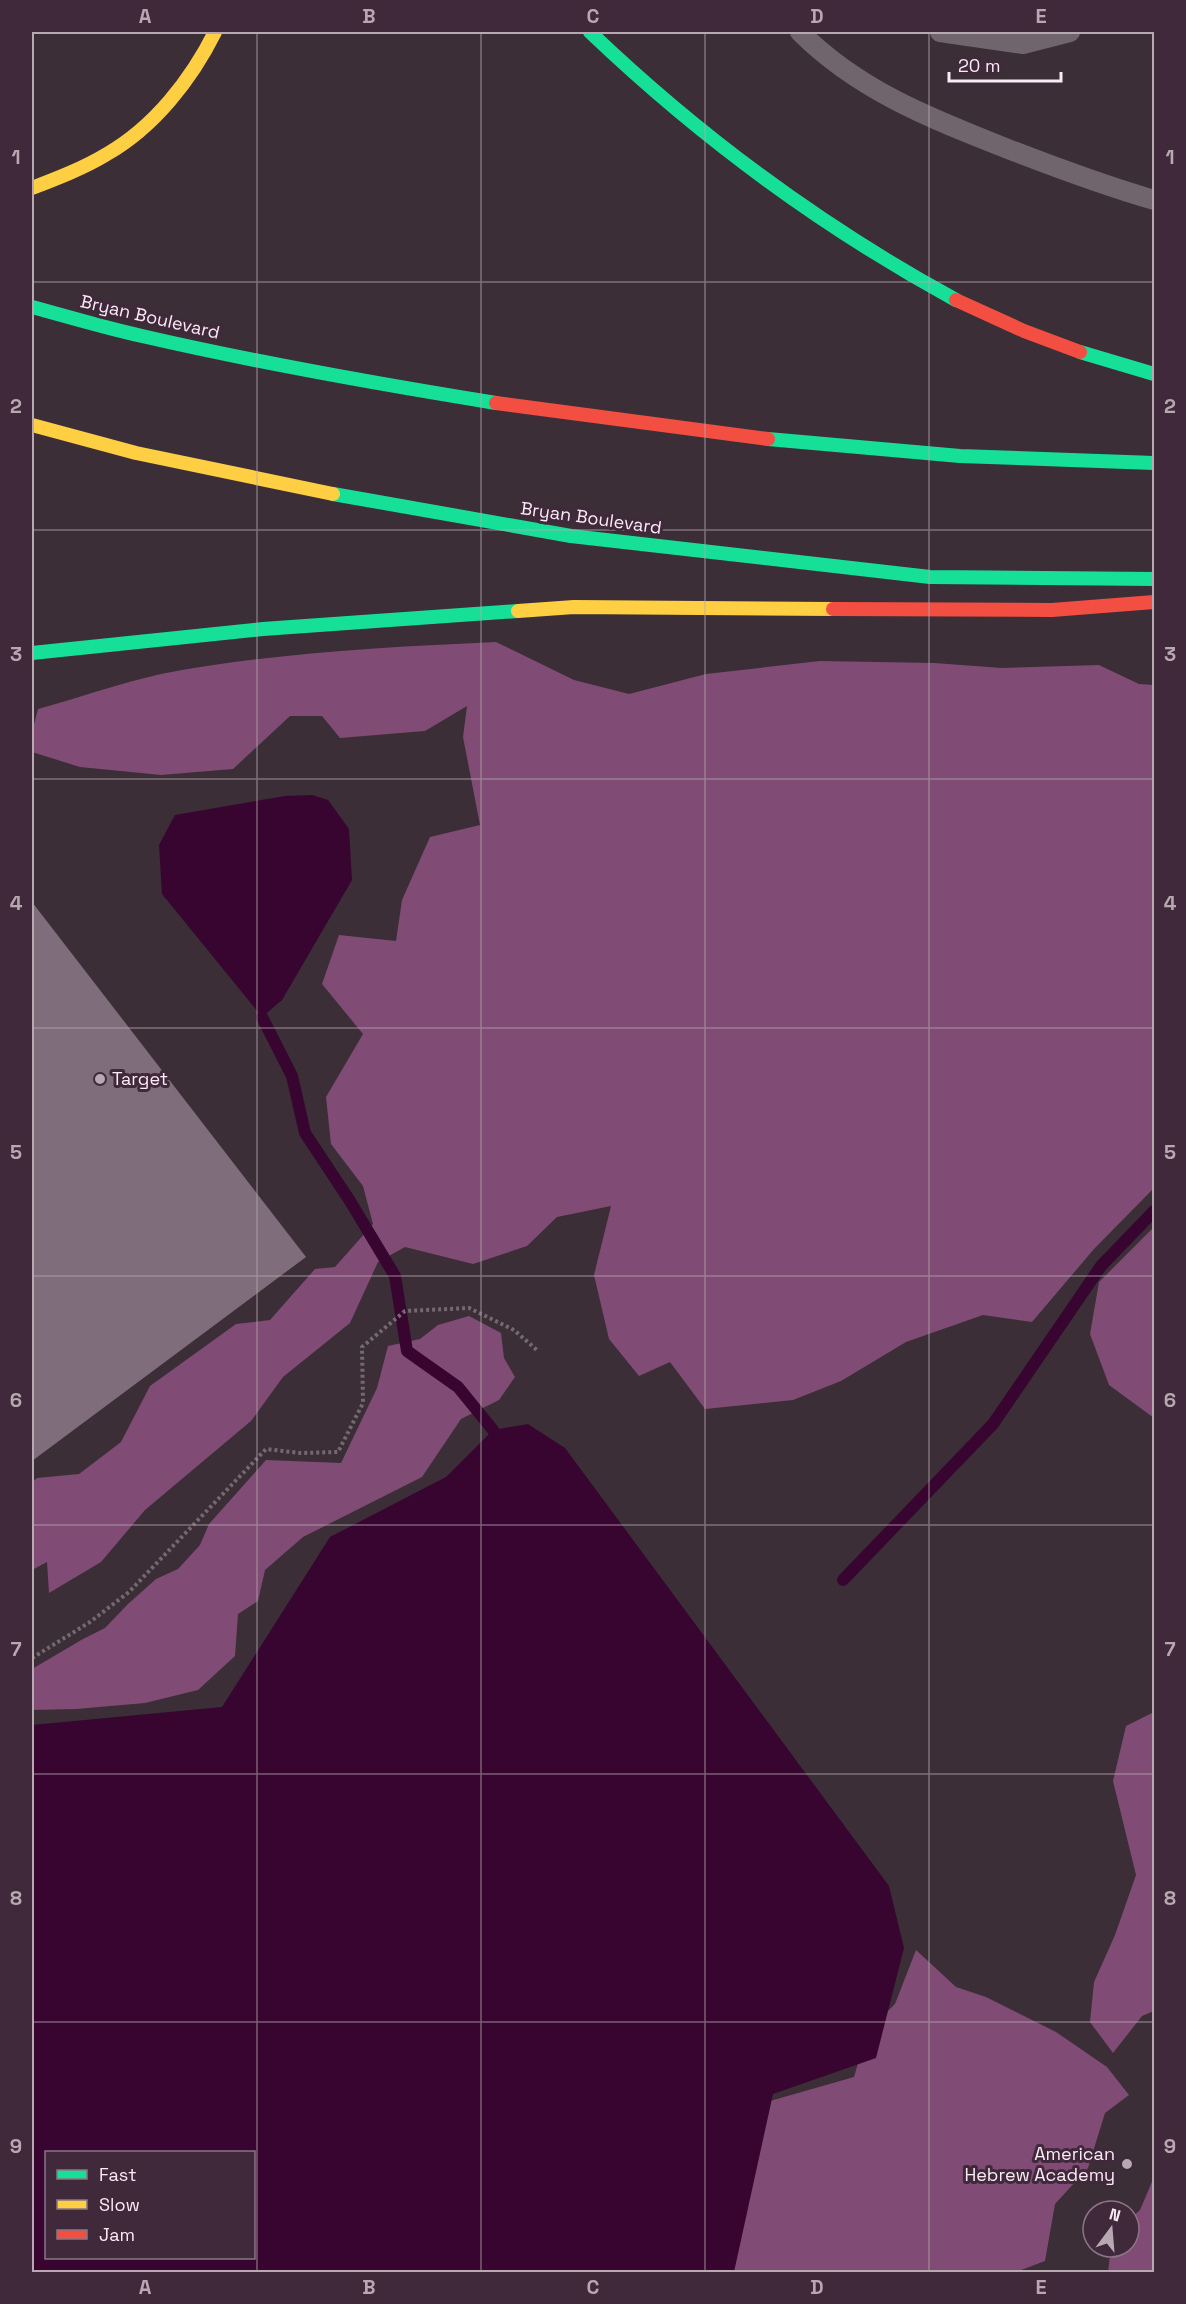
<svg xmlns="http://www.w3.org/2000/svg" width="1186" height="2304" viewBox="0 0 1186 2304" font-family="'Space Grotesk',sans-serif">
  <rect width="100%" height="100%" fill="#3b2e37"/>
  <path fill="#804b74" d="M 496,642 L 574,680 L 629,694 L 706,674 L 820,661 L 934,663 L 1002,668 L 1099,665 L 1139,684 L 1154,685 L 1154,1188 L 1094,1249 L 1032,1322 L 983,1315 L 906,1342 L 841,1381 L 793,1400 L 705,1409 L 670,1362 L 639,1376 L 609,1339 L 594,1275 L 611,1206 L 557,1217 L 527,1246 L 473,1264 L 405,1247 L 378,1262 L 350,1323 L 283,1377 L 251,1421 L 145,1510 L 101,1562 L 49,1593 L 47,1562 L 32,1570 L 32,1482 L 37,1478 L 79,1474 L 121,1442 L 150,1386 L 236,1324 L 270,1320 L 315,1269 L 335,1267 L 373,1224 L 363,1186 L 331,1144 L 326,1097 L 363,1034 L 322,984 L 339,935 L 396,941 L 402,900 L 430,837 L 480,825 L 463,737 L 467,706 L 425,731 L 340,738 L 322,716 L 290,716 L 233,769 L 161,775 L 80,767 L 32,752 L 32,732 L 38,709 C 78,698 120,683 161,674 C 272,653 383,647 496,642 Z
    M 1154,1227 L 1154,1418 L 1109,1385 L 1090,1334 L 1099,1282 Z
    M 469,1316 L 501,1333 L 504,1358 L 515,1377 L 499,1400 L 461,1419 L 422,1477 L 303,1537 L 265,1570 L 258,1601 L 238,1614 L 235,1656 L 198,1690 L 145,1703 L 76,1709 L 32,1710 L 32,1669 L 83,1639 L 105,1628 L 128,1604 L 156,1579 L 178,1569 L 200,1545 L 209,1524 L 266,1460 L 341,1463 L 377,1388 L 388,1346 L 420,1339 L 438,1325 Z
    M 1154,1712 L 1154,2011 L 1142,2016 L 1113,2053 L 1090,2022 L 1094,1982 L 1115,1935 L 1136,1875 L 1113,1781 L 1126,1726 Z
    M 916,1950 L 956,1987 L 986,1997 L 1056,2032 L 1107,2067 L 1129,2095 L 1105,2113 L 1088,2168 L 1055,2204 L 1045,2261 L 1016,2272 L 722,2272 L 763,2103 L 854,2077 L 867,2032 L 895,2004 Z
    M 1154,2177 L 1154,2272 L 1108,2272 L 1111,2247 L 1129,2247 L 1129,2220 L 1140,2210 Z"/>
  <path fill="#380531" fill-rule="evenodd" d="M 312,795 L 328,800 L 349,829 L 352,880 L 282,1000 L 262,1017 L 162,894 L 159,845 L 175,815 L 285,796 Z
    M 528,1424 L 565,1448 L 889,1886 L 904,1948 L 876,2058 L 773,2094 L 734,2272 L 32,2272 L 32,1725 L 222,1707 L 330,1537 L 446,1477 L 493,1430 ZM 46,2152 L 254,2152 L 254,2258 L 46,2258 Z"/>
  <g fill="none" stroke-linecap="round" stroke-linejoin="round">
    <path stroke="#380531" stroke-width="12" d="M 262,1017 L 292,1076 L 305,1133 L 350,1201 L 395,1276 L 407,1351 L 458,1387 L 493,1430
      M 843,1580 L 993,1424 L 1101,1266 L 1154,1211"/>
  </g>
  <path fill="#7f6d7b" d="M 32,902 L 306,1257 L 32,1461 Z"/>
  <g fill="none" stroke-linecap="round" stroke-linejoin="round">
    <path stroke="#736a70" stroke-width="4" stroke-dasharray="3 3" stroke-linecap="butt" d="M 32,1658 L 90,1622 L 129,1592 L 266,1449 L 300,1453 L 338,1452 L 363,1403 L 362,1347 L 405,1311 L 469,1308 L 514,1330 L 538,1351"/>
    <path stroke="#70656d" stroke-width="20" d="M 800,32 C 859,91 932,119 1008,149 C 1057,168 1105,186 1154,200
      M 940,32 L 1023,44 L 1070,32"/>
    <path stroke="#16e098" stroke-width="14" d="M 590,32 C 700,137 822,227 956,300
      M 32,307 C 69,317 105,328 142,336 C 259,363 378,384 496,403
      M 1080,352 L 1154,374
      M 768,439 L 960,456 L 1154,463
      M 333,494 L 571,536 L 930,577 L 1154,579
      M 32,653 L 263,629 L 518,611"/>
    <path stroke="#ffcf43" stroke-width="14" d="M 32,188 C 58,178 84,168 107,154 C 154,127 191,80 215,32
      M 32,425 L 136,453 L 333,494
      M 518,611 L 574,607 L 833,609"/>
    <path stroke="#f24e42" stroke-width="14" d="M 956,300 L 1024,331 L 1080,352
      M 496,403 L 768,439
      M 833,609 L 1052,610 L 1154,602"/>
  </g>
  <path fill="none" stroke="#b7a8b2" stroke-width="1.5" stroke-opacity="0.55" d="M 257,32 L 257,2272M 481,32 L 481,2272M 705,32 L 705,2272M 929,32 L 929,2272M 32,282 L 1154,282M 32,530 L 1154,530M 32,779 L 1154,779M 32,1028 L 1154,1028M 32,1276 L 1154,1276M 32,1525 L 1154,1525M 32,1774 L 1154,1774M 32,2022 L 1154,2022"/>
  <g fill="#b7a8b2" stroke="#40293a" stroke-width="2">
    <circle cx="100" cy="1079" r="6"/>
    <circle cx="1127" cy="2164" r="6"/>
  </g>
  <g text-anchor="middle" stroke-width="6" stroke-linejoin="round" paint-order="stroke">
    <g font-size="18" fill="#faeaf5" stroke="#40293a">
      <text transform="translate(150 317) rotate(13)" y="6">Bryan Boulevard</text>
      <text transform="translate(591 518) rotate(8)" y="6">Bryan Boulevard</text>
    </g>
    <g font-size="18" fill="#faeaf5" stroke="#40293a" text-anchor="start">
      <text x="112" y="1085">Target</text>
      <text x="1115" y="2160" text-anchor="end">American<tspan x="1115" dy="21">Hebrew Academy</tspan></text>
    </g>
  </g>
  <rect width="1186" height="2304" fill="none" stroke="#40293a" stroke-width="66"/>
  <rect x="45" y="2151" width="210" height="108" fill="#40293a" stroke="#8a7685" stroke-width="1.5"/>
  <rect x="57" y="2170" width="30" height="9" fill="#16e098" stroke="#8a7685" stroke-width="1.5"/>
  <text x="99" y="2181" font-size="18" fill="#faeaf5">Fast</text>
  <rect x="57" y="2200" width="30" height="9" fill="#ffcf43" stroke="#8a7685" stroke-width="1.5"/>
  <text x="99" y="2211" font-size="18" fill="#faeaf5">Slow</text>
  <rect x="57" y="2230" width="30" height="9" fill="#f24e42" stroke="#8a7685" stroke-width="1.5"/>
  <text x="99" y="2241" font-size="18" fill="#faeaf5">Jam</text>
  <g transform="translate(1111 2229) rotate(16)"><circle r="28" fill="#40293a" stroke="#8a7685" stroke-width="1.5"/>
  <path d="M0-4.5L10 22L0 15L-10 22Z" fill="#b7a8b2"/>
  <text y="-9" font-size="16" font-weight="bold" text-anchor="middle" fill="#faeaf5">N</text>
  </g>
  <path d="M949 72v9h112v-9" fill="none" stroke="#faeaf5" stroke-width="3"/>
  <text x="958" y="72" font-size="18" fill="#faeaf5" stroke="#40293a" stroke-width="4.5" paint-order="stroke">20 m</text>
  <rect x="33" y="33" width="1120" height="2238" fill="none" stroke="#b7a8b2" stroke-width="2"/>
  <g font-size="20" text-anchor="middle" font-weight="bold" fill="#b7a8b2">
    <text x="145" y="23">A</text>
    <text x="369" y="23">B</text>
    <text x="593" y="23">C</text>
    <text x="817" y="23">D</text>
    <text x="1041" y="23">E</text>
    <text x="16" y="164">1</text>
    <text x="1170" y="164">1</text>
    <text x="16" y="413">2</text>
    <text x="1170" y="413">2</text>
    <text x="16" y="661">3</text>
    <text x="1170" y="661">3</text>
    <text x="16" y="910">4</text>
    <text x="1170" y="910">4</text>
    <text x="16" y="1159">5</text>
    <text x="1170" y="1159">5</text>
    <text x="16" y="1407">6</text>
    <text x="1170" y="1407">6</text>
    <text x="16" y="1656">7</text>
    <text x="1170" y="1656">7</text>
    <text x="16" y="1905">8</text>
    <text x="1170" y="1905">8</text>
    <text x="16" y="2153">9</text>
    <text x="1170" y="2153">9</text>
    <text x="145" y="2294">A</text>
    <text x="369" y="2294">B</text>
    <text x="593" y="2294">C</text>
    <text x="817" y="2294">D</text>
    <text x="1041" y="2294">E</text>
  </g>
</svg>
